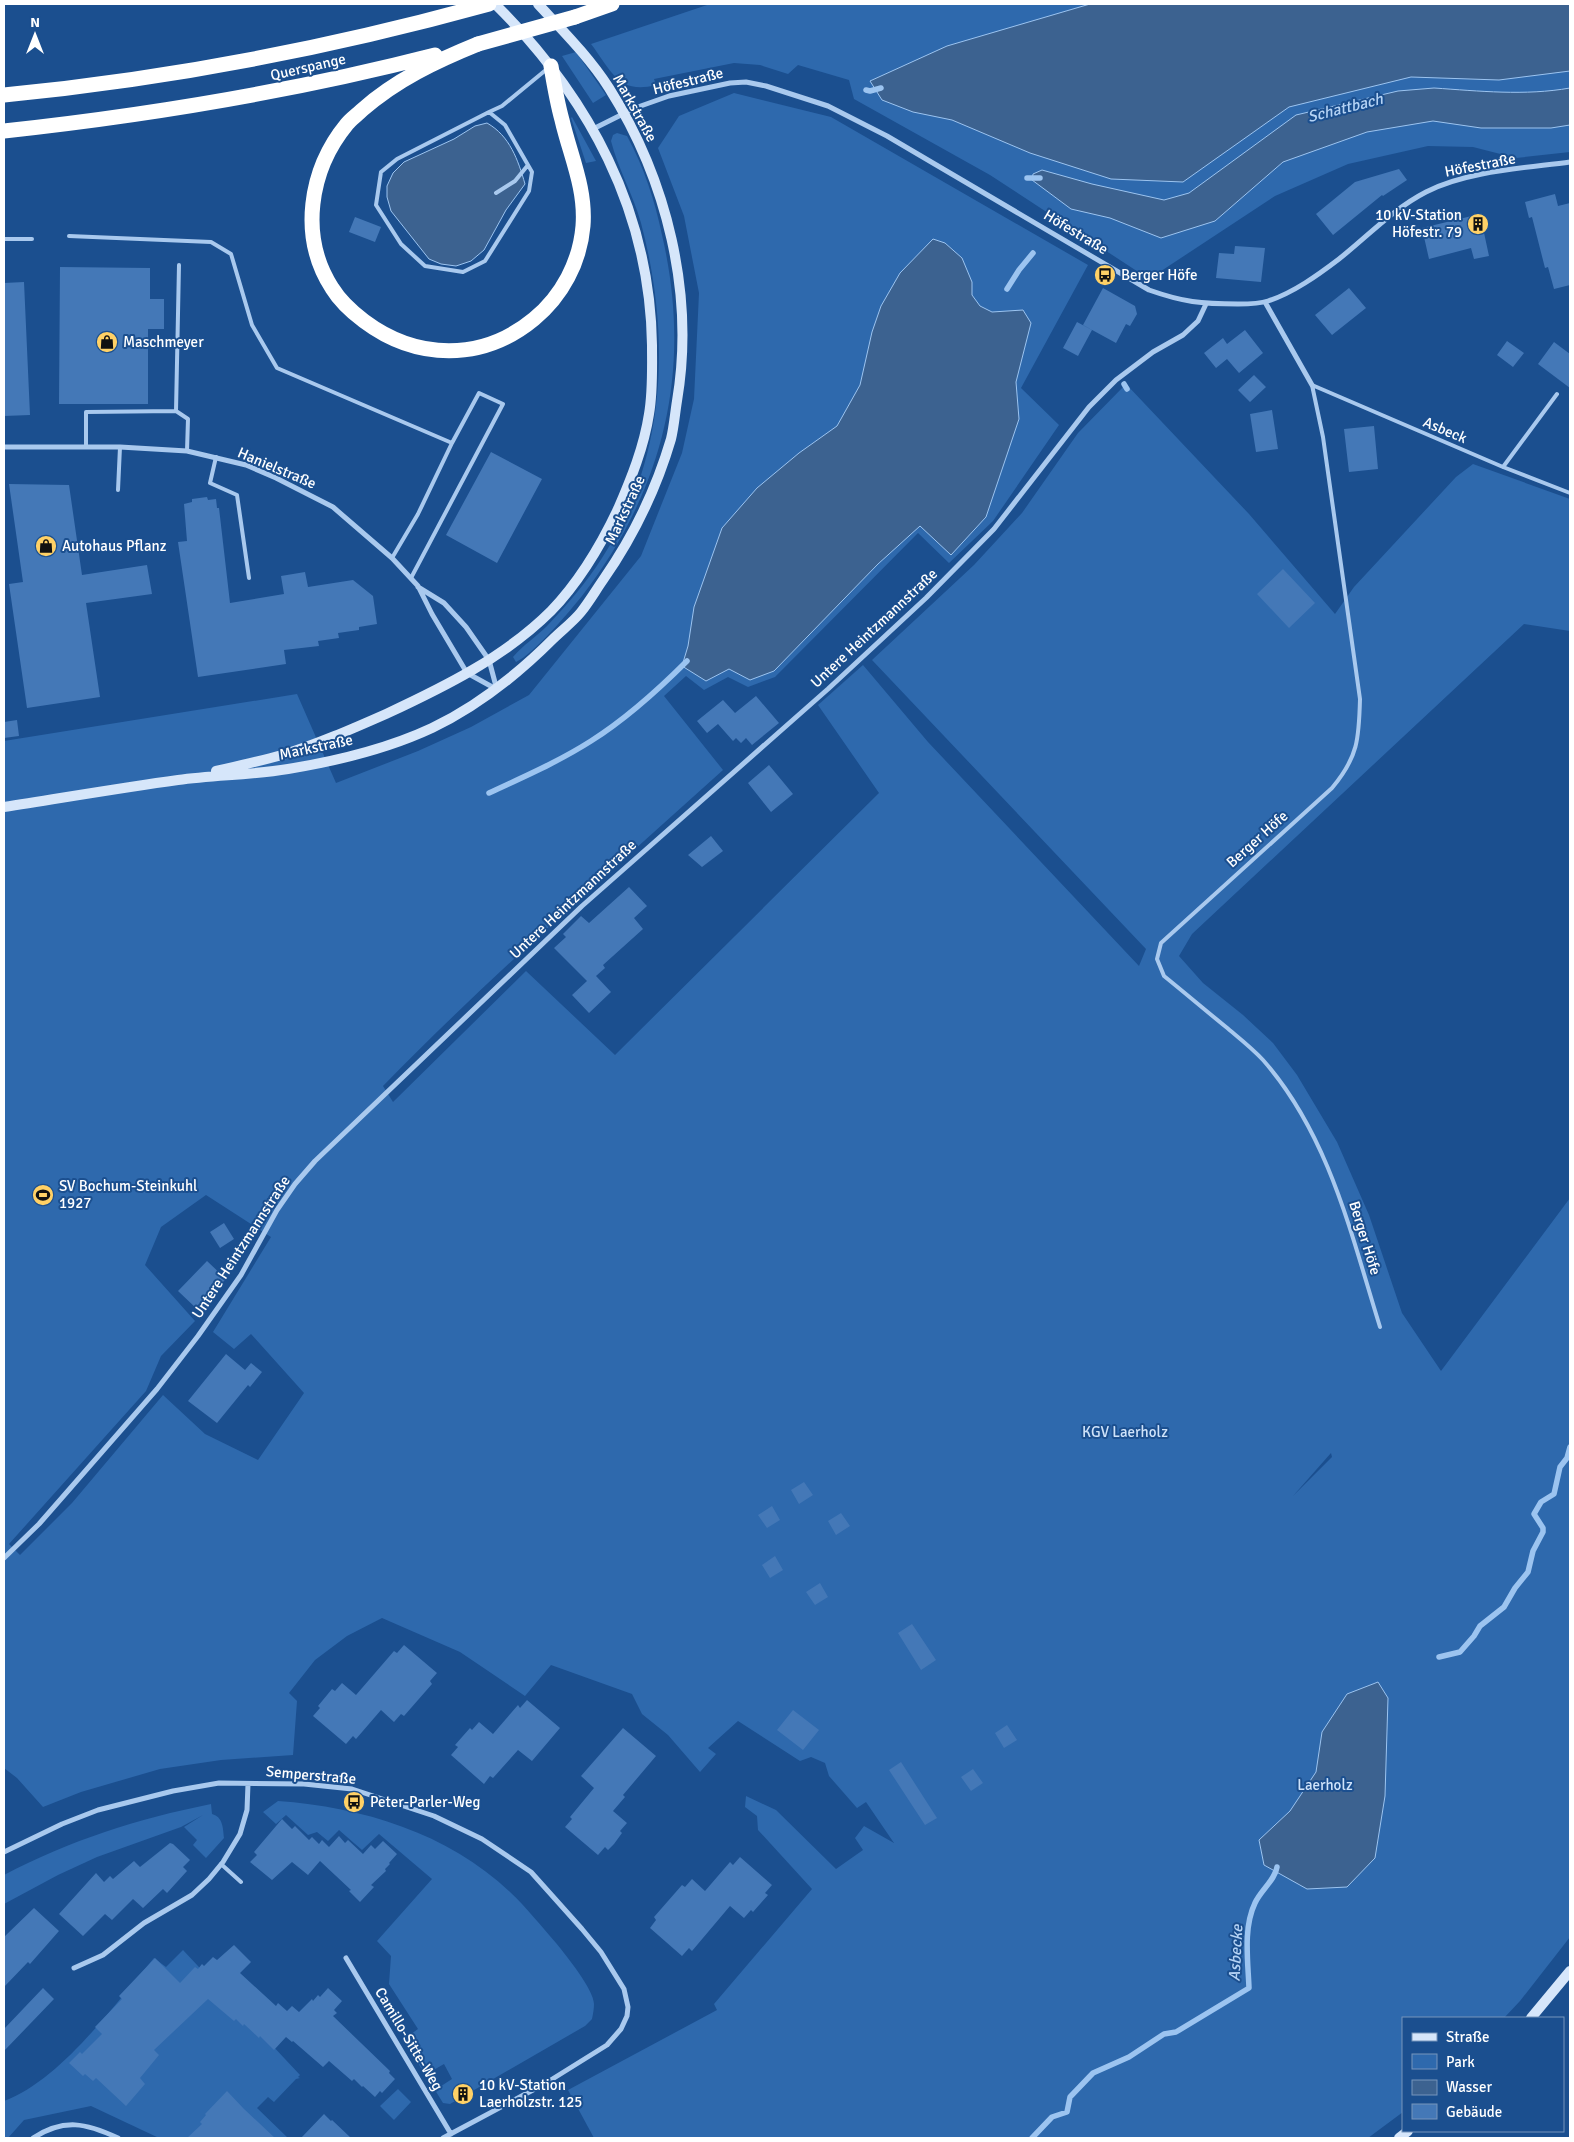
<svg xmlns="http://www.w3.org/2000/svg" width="1574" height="2142" viewBox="0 0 1574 2142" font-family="Signika,sans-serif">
  <rect width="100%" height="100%" fill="#1b4f8f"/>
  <path fill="#2e69ad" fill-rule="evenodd" d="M 710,4 L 1570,4 L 1570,152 L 1516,158 L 1473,147 L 1428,146 L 1348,164 L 1275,196 L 1149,279 L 990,175 L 854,99 L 849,80 L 798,65 L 788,74 L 760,65 L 734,63 L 654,79 L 656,85 C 618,95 611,70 591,44 Z
    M 576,52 L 606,95 L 593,103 L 562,56 Z
    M 734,93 L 831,117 L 1088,265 L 1021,388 L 1059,425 L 993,521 L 949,563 L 918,533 L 775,677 L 748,687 L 728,677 L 704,690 L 686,676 L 664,696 L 723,770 C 608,874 491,975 383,1086 L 393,1102 L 526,971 L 615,1055 L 879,793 L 818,705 L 863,665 L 928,742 L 1139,966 L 1146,949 L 872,660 L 974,565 L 1022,513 L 1078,433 L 1126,384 L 1249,514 L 1335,614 L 1354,587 L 1456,477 L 1473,464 L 1570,499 L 1570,631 L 1524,624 L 1192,934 L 1179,956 L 1203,983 L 1243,1015 L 1273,1043 L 1297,1075 L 1337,1142 L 1369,1215 L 1402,1313 L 1441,1371 L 1570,1198 L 1570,1937 L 1520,2001 L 1504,2018 L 1403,2018 L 1403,2112 L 1368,2138 L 594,2138 L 568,2090 L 717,2010 L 714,2004 L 812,1889 L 758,1830 L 757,1816 L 745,1807 L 746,1796 L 776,1810 L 836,1869 L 863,1850 L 855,1838 L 864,1826 L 894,1843 L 866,1802 L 857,1808 L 829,1776 L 825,1763 L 811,1757 L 800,1761 L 738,1721 L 708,1748 L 716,1754 L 700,1772 L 668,1735 L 642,1714 L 632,1694 L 551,1665 L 525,1696 L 460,1652 L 382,1618 L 347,1636 L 315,1660 L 289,1693 L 297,1701 L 293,1755 L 221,1760 L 160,1769 L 81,1792 L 43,1807 L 17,1778 L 4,1768 L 4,741 L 297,694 L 336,783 L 418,751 L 471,727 L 529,695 L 641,556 L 682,453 L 694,399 L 699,293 L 684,216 L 658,148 L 679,116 ZM 206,1195 L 271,1237 L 213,1332 L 234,1349 L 251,1334 L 304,1393 L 258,1460 L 205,1434 L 163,1395 L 72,1503 L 20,1555 L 9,1544 L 146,1391 L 161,1356 L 195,1321 L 145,1265 L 161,1227 ZM 1331,1453 L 1332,1457 L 1293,1496 Z
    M 572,117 L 596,161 L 586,163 L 571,118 Z
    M 617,133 L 627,136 C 644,167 655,201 662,235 C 693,368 665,488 582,596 C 569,612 534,654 516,662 L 513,657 C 523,645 536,637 547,626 C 567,605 586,583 602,558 C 667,458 671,336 641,223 C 633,194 618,169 611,141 L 613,135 Z
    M 278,1801 C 362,1807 448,1833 510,1892 C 527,1908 541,1926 556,1943 C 566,1955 594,1990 594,2004 C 594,2009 593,2014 592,2019 L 585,2026 L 450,2104 L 443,2103 L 435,2090 L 452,2079 L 444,2064 L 425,2075 L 404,2039 L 418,2029 L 389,1984 L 391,1956 L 377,1941 L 432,1879 L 379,1834 L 362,1850 L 339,1830 L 328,1841 L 317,1832 L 308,1835 L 286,1815 L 276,1824 L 263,1812 Z
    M 211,1804 L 212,1814 C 223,1817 223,1828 224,1838 L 206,1858 L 193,1845 L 197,1840 L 184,1827 L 203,1815 L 181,1827 L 97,1857 L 58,1875 L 4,1904 L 4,1875 C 71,1840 137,1819 211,1804 Z
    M 183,1950 L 300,2075 L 298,2077 L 300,2078 L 296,2079 L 274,2102 L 268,2097 L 257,2108 L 288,2138 L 159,2138 L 91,2106 L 24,2120 L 8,2138 L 4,2138 L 4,2101 C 61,2080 115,2004 154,1958 L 166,1967 Z
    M 398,2089 L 411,2102 L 394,2120 L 380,2106 Z"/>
  <path fill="#3c6290" stroke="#9cc4f0" d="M 1090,4 L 1570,4 L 1570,71 L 1499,80 L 1411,77 L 1289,107 L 1183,182 L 1111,179 L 1030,153 L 952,120 L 913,112 L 882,100 L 870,81 L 947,46 Z
    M 1434,88 C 1479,91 1525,96 1570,88 L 1570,125 L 1551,128 L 1481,128 L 1433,121 L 1367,132 L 1283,162 L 1215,221 L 1161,238 L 1110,218 L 1071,209 L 1032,180 L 1033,174 L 1042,170 L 1092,184 L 1164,200 L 1189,193 L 1296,115 L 1398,91 Z
    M 487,123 C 510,136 518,160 525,184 L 506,210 L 484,250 L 471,261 L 456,266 L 441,264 L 429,259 L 391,211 L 387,197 L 387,186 L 393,173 L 404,162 L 454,139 L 475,126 Z
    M 933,239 L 945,243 L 962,258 L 972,282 L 972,295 L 980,306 L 992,312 L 1023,310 L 1031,323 L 1016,382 L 1019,419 L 986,517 L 951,555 L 920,526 L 878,564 L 774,671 L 750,680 L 729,669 L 706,681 L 682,666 L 688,646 L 694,607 L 722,528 L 757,488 L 799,453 L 837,426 L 860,385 L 872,332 L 881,306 L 900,273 Z
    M 1378,1682 L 1388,1698 L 1385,1796 L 1375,1858 L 1347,1887 L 1307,1889 L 1264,1865 L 1259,1840 L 1290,1811 L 1316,1772 L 1322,1732 L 1347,1694 Z"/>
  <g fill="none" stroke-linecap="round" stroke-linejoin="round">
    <path stroke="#9cc4f0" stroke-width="5.5" d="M 866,90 L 870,91 L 881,88
      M 1027,178 L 1040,178
      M 1007,289 L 1019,270 L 1033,253
      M 1124,384 L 1127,389
      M 489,793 C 523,777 558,762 591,741 C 626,719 658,690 687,661
      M 1439,1657 L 1460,1652 L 1474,1636 L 1480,1626 L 1504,1607 L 1515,1588 L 1528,1572 L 1533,1551 L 1543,1532 L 1543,1528 L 1534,1514 L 1541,1502 L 1554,1494 L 1560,1467 L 1567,1458 L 1570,1447
      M 1032,2138 L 1052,2117 L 1067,2112 L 1070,2097 L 1093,2073 L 1129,2057 L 1164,2034 L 1176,2032 L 1249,1988 C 1248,1961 1243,1928 1255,1903 C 1261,1890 1275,1880 1277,1867"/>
  </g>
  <path fill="#4478b7" d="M 1399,169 L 1407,180 L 1383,196 L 1382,195 L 1333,235 L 1316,214 L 1355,182 Z
    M 1555,194 L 1558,206 L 1570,203 L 1570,285 L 1554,289 L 1548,267 L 1545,268 L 1532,217 L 1529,218 L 1525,202 Z
    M 1480,214 L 1489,256 L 1474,259 L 1471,248 L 1429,259 L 1422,228 Z
    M 355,217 L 381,227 L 375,242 L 349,232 Z
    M 1235,246 L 1265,248 L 1261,282 L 1216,278 L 1219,253 L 1234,254 Z
    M 60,267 L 150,268 L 150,299 L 164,299 L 164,329 L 148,329 L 148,404 L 59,404 Z
    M 24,282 L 30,415 L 4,416 L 4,283 Z
    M 1103,288 L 1135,306 L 1137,314 L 1130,326 L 1126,324 L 1116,343 L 1083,325 Z
    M 1349,288 L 1366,308 L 1332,335 L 1315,315 Z
    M 1077,322 L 1092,330 L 1078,356 L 1063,348 Z
    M 1245,330 L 1263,353 L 1239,373 L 1227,359 L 1216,368 L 1204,353 L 1223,338 L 1227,344 Z
    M 1507,341 L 1524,353 L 1513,367 L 1497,355 Z
    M 1554,342 L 1570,354 L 1570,388 L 1538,364 Z
    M 1254,375 L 1266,387 L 1250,402 L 1238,390 Z
    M 1272,410 L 1278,449 L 1256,452 L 1250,414 Z
    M 1374,426 L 1378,469 L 1349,472 L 1344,429 Z
    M 491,452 L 542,479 L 497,563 L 446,535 Z
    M 9,484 L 69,485 L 82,575 L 147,565 L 152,594 L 86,603 L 100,697 L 27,708 L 9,584 L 23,582 Z
    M 207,497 L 208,500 L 216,499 L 217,508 L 219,508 L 230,603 L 284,594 L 281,576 L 305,572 L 308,587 L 353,580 L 373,596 L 377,624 L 359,627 L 359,630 L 338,633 L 339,638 L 318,641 L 319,646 L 284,650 L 286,664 L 198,677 L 178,542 L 187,541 L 184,504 L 192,502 L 192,499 Z
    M 1283,569 L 1315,603 L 1289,628 L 1257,594 Z
    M 756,696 L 779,723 L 752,745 L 746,738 L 741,743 L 736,738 L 733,741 L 718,724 L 707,733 L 697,721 L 723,700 L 735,713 Z
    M 17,720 L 19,736 L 4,738 L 4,722 Z
    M 769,765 L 793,794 L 771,812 L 748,783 Z
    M 711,836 L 723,851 L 702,867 L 688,855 Z
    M 629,887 L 647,906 L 634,918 L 643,929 L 603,965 L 605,968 L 596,976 L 611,992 L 589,1013 L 572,995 L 587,981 L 554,948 L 566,937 L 563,934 L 581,916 L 589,923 Z
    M 224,1223 L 234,1239 L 220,1248 L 210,1232 Z
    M 207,1261 L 226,1279 L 197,1309 L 178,1291 Z
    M 226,1354 L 245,1370 L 251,1363 L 262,1372 L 250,1387 L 248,1385 L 217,1423 L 188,1401 Z
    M 804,1482 L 813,1495 L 799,1504 L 791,1490 Z
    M 772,1506 L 780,1520 L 767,1528 L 758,1515 Z
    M 841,1513 L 850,1526 L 836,1535 L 828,1521 Z
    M 775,1556 L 783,1570 L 770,1578 L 762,1565 Z
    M 820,1583 L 828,1597 L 815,1605 L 806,1592 Z
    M 912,1624 L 936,1660 L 921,1670 L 898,1633 Z
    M 404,1645 L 437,1673 L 430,1681 L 432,1684 L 404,1716 L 401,1714 L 394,1722 L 381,1710 L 356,1739 L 353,1736 L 346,1744 L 313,1716 L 320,1708 L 318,1706 L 332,1689 L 335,1691 L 342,1683 L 356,1695 L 394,1651 L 397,1653 Z
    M 527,1700 L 560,1728 L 532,1761 L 518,1750 L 493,1778 L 490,1776 L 484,1784 L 451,1755 L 458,1747 L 455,1745 L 470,1728 L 472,1730 L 479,1722 L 493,1734 L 518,1705 L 520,1708 Z
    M 793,1710 L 819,1730 L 803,1750 L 777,1730 Z
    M 1007,1725 L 1017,1740 L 1004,1748 L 995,1733 Z
    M 623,1728 L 656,1756 L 623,1795 L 625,1797 L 613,1811 L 627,1823 L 620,1831 L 622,1833 L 614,1844 L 608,1850 L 605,1847 L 598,1855 L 565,1827 L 572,1819 L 570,1817 L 594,1788 L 581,1776 Z
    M 901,1762 L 937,1818 L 925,1825 L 889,1770 Z
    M 973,1769 L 983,1783 L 971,1791 L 961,1777 Z
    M 282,1819 L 292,1829 L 295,1826 L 309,1840 L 312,1837 L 319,1844 L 322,1840 L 329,1847 L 339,1836 L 345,1843 L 348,1840 L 363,1854 L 371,1845 L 375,1849 L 383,1841 L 397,1854 L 389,1863 L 390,1864 L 385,1869 L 386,1871 L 371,1885 L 374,1887 L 360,1902 L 349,1891 L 351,1890 L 320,1861 L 308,1875 L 292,1862 L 272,1880 L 250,1862 L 257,1855 L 254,1852 Z
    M 170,1843 L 173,1844 L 190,1860 L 183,1867 L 187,1871 L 167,1893 L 163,1889 L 143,1908 L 133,1899 L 112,1920 L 105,1914 L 83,1936 L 59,1914 L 96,1873 L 104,1882 L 110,1876 L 113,1879 L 134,1861 L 140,1867 Z
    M 740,1857 L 772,1885 L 765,1893 L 768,1895 L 753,1912 L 751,1910 L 744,1918 L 730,1906 L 692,1951 L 689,1948 L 682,1956 L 650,1928 L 656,1920 L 654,1917 L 682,1885 L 685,1887 L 692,1879 L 705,1891 L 730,1862 L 733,1865 Z
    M 34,1908 L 59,1931 L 30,1964 L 28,1962 L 4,1987 L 4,1937 Z
    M 234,1945 L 251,1962 L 240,1973 L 276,2006 L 278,2003 L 287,2011 L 292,2006 L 299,2012 L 312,1999 L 313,2001 L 318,1995 L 320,1997 L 328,1988 L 342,2001 L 334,2010 L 337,2013 L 333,2016 L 390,2071 L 389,2073 L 395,2079 L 382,2093 L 380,2091 L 375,2097 L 363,2086 L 362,2087 L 354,2079 L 352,2081 L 329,2061 L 323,2067 L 293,2041 L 292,2042 L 286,2037 L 274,2050 L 260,2036 L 259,2038 L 244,2024 L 243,2026 L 236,2019 L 234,2021 L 208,1999 L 154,2050 L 159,2055 L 140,2078 L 145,2084 L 126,2106 L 96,2078 L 93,2081 L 85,2074 L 83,2076 L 69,2063 L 80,2052 L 82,2054 L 102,2034 L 95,2027 L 122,1999 L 119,1996 L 155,1958 L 180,1983 L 195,1967 L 198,1969 L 202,1964 L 204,1966 L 213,1957 L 217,1960 Z
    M 43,1988 L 54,1999 L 4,2051 L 4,2029 Z
    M 227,2091 L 244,2109 L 275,2138 L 187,2138 L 202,2124 L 200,2122 L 206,2115 L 205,2114 Z
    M 324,2114 L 331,2121 L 332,2120 L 351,2138 L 301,2138 Z"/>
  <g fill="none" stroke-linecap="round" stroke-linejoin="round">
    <path stroke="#a9c9ee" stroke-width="4" d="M 489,112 L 505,125 L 532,172 L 529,191 L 485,261 L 463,272 L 425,266 L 401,244 L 376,205 L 381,172 L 397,159 L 489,112 L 502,106 L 547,69
      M 496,193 L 515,181 L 528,165
      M 69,236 L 211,242 L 231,254 L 252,325 L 277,368 L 452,443 L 418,514 L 392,558
      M 4,239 L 32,239
      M 179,265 L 176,411 L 188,419 L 187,451
      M 1312,385 L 1323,437 L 1360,699 C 1359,739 1358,757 1332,788 L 1161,943 L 1157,959 L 1164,976 C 1185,993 1205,1010 1226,1027 C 1239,1038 1252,1048 1263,1060 C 1329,1135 1351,1234 1380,1327
      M 1312,385 L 1503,467 L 1570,493
      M 86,447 L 86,412 L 176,411
      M 216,457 L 210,483 L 237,495 L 249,578
      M 1503,467 L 1557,394
      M 118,490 L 120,447
      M 411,578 L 503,404 L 479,393 L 452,443
      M 221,1864 L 241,1882"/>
    <path stroke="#a9c9ee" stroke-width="5" d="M 593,129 L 635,108 L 669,96 L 730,83 L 746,82 L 766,86 L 828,106 L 887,136 L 1149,290 C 1183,302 1201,304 1238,304 C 1247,304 1259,304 1268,301 C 1293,293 1318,275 1339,259 C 1368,236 1393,209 1426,192 C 1466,171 1526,168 1570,162
      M 1265,302 L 1312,385
      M 4,447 L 120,447 L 187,451 L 246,465 L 276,478 L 333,507 L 392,558 L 418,586 L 432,614 L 467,673 L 496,689
      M 418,587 L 444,603 L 466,627 L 489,660 L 497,690
      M 4,1558 L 39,1524 L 157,1389 L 198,1336 L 241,1275 L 277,1210 L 295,1184 L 315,1161 L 582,906 L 828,689 L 926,598 L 994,529 L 1089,407 L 1116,380 L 1153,352 L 1183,335 L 1198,321 L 1206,304
      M 4,1852 L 62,1824 L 98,1810 L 173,1791 L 219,1783 L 304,1784 L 352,1789 L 434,1816 L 482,1839 L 531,1872 L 582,1929 L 601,1952 L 624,1989 L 628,2007 L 627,2016 L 621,2029 L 607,2045 L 546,2083 L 443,2138
      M 346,1958 L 451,2134
      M 74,1968 L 103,1955 L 144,1923 L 192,1895 L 209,1879 L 223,1862 L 240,1834 L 247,1810 L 248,1784
      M 33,2138 C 64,2118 86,2123 118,2138"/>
    <path stroke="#d6e6fa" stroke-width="10" d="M 216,771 C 238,766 260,761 282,755 C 318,744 352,729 386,714 C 444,687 505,657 551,611 C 579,582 601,545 618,509 C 631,479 644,447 649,414 C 653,391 652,368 652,345 C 650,211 589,97 495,4
      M 4,807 C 62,798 120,788 178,780 C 215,775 252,775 288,769 C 337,761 387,749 432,728 C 478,706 517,675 553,639 C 562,630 573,622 581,612 C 589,602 596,590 603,580 C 633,537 656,490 671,439 C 674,427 675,413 677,401 C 695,294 667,180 609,88 C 589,57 563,31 538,4
      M 1531,2018 L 1570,1971
      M 1399,2138 L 1408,2131"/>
    <path stroke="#fff" stroke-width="15" d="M 575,17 L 612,4
      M 478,44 C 436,61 396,80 362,110 C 357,115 351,119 347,124 C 309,170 299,237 332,288 C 340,301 352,312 364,321 C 416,360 482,362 534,319 C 562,296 580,262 583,226 C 586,188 570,155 562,120 C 557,102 554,84 551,66
      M 4,95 C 168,79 330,48 489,4
      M 4,131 C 151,115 291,92 435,55"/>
    <path stroke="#fff" stroke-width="15" d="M 478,44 L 575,17"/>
  </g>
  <defs>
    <g id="building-disc" transform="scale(1.125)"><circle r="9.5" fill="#ffd166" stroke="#1b4f8f"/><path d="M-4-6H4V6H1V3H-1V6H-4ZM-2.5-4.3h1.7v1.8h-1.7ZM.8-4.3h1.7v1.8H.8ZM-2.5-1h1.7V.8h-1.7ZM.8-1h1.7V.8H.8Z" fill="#111"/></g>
    <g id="bus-disc" transform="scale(1.125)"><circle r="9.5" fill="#ffd166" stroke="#1b4f8f"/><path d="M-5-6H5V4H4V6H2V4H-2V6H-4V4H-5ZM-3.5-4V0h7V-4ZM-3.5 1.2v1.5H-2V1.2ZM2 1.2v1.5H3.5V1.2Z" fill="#111"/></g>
    <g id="shop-disc" transform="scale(1.125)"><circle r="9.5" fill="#ffd166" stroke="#1b4f8f"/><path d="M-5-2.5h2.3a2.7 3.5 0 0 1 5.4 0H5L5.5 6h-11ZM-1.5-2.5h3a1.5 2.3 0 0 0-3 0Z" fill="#111"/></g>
    <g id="stadium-disc" transform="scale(1.125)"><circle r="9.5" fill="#ffd166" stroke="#1b4f8f"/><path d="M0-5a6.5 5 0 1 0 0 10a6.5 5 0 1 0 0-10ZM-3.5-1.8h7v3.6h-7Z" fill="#111"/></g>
  </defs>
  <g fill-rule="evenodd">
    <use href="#building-disc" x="1478" y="224"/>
    <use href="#bus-disc" x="1105" y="275"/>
    <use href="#shop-disc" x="107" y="342"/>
    <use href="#shop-disc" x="46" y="546"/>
    <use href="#stadium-disc" x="43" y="1195"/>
    <use href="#bus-disc" x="354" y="1802"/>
    <use href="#building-disc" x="463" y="2094"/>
  </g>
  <g text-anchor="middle" stroke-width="4" stroke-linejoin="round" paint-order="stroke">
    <g font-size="15" fill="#fff" stroke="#1b4f8f">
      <text transform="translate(308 67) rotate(-13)" y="5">Querspange</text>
      <text transform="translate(688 81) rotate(-14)" y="5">Höfestraße</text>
      <text transform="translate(635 108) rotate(61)" y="5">Markstraße</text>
      <text transform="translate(1480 165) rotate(-11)" y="5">Höfestraße</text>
      <text transform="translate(1076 232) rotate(31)" y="5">Höfestraße</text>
      <text transform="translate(1445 430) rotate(23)" y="5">Asbeck</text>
      <text transform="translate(277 468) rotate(23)" y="5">Hanielstraße</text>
      <text transform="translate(625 510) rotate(-65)" y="5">Markstraße</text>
      <text transform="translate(874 628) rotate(-43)" y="5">Untere Heintzmannstraße</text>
      <text transform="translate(316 747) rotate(-12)" y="5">Markstraße</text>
      <text transform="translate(1257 839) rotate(-42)" y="5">Berger Höfe</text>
      <text transform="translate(573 899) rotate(-43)" y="5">Untere Heintzmannstraße</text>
      <text transform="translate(1365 1238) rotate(73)" y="5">Berger Höfe</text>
      <text transform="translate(241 1247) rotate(-57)" y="5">Untere Heintzmannstraße</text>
      <text transform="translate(311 1775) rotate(5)" y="5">Semperstraße</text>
      <text transform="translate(409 2039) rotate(59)" y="5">Camillo-Sitte-Weg</text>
    </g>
    <g font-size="15" fill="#fff" stroke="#1b4f8f" text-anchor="start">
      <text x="1462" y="220" text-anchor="end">10 kV-Station<tspan x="1462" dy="17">Höfestr. 79</tspan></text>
      <text x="1121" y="280">Berger Höfe</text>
      <text x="123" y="347">Maschmeyer</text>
      <text x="62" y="551">Autohaus Pflanz</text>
      <text x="59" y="1191">SV Bochum-Steinkuhl<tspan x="59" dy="17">1927</tspan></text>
      <text x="370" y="1807">Peter-Parler-Weg</text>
      <text x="479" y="2090">10 kV-Station<tspan x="479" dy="17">Laerholzstr. 125</tspan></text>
    </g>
    <g font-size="15" fill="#cfe3fa" stroke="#1b4f8f">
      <text x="1125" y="1437">KGV Laerholz</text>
      <text x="1325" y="1790">Laerholz</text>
    </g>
    <g font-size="16" font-style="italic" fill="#b5d3f5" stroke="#1b4f8f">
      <text transform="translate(1345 107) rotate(-14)" y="6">Schattbach</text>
      <text transform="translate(1235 1953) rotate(-87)" y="6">Asbecke</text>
    </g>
  </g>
  <rect width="1574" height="2142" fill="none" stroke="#ffffff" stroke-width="10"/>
  <rect x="1402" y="2017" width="162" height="115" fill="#1b4f8f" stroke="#7695bc"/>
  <rect x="1412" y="2033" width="25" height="8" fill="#d6e6fa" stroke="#7695bc"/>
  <text x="1446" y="2042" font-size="15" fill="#ffffff">Straße</text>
  <rect x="1412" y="2054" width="25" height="15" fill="#2e69ad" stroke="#7695bc"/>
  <text x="1446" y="2067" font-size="15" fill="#ffffff">Park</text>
  <rect x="1412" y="2080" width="25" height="15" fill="#3c6290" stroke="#7695bc"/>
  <text x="1446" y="2092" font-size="15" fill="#ffffff">Wasser</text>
  <rect x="1412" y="2104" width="25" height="15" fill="#4478b7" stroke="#7695bc"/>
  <text x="1446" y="2117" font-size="15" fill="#ffffff">Gebäude</text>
  <g transform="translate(35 35)" stroke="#1b4f8f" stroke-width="4" paint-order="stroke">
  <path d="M0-4L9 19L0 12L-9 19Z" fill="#ffffff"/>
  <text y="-8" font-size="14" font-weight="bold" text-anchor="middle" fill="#ffffff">N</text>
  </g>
</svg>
